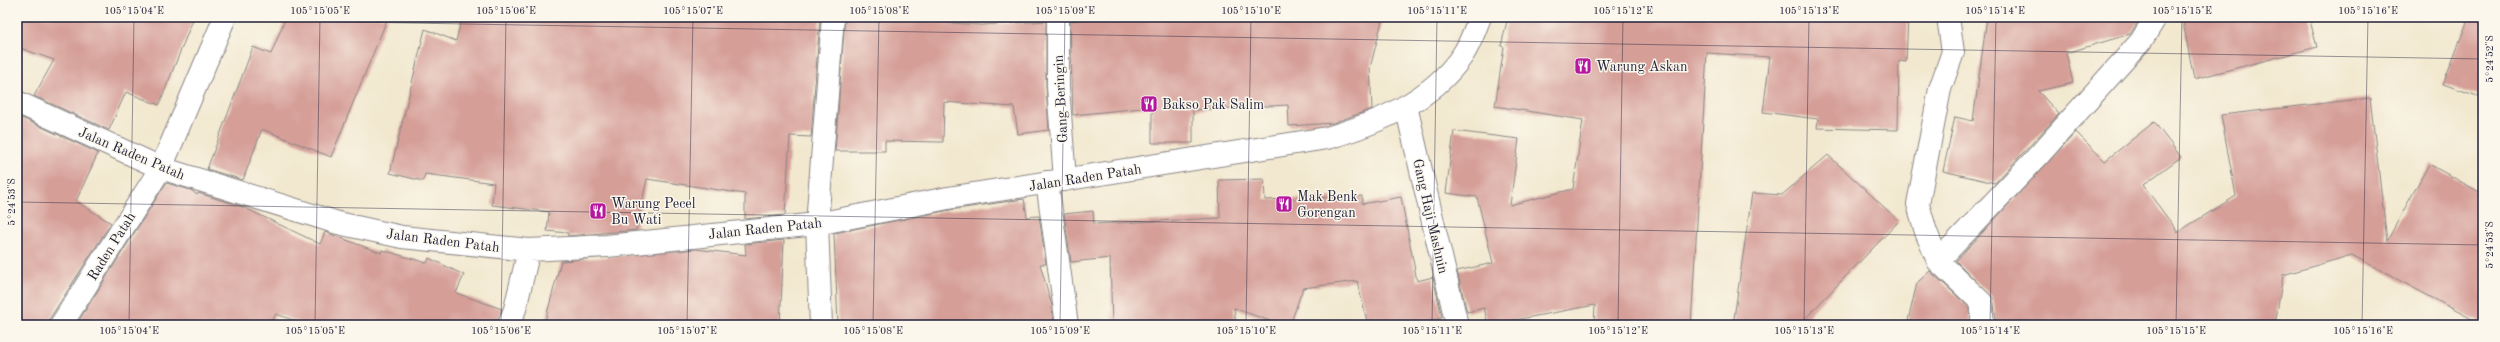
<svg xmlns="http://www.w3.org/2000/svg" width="2500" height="342" viewBox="0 0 2500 342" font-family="'Old Standard TT',serif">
  <rect width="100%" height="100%" fill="#fbf7ec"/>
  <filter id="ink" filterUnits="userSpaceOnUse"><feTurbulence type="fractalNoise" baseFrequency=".025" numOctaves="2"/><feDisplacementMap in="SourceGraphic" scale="8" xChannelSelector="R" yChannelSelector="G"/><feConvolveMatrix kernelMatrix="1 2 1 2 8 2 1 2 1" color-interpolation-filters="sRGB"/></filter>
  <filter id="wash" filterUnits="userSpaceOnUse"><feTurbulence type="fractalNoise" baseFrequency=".012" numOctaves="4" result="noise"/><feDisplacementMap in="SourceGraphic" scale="16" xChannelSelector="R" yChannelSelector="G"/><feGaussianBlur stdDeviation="0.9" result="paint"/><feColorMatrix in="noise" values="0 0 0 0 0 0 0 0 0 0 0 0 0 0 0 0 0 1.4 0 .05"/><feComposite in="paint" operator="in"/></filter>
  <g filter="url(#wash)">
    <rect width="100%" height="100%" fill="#f2e8cf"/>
    <g id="blocks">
      <path fill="#d59f98" d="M 17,17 L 194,17 L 159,105 L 126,92 L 109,130 L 34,96 L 54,60 L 17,47 Z
        M 286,17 L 388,17 L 331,157 L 262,129 L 243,180 L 207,169 L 253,47 L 271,54 Z
        M 462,17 L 657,17 L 676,20 L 718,21 L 718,17 L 820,17 L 811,137 L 790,136 L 785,215 L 745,219 L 745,194 L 647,179 L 636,230 L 568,236 L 568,233 L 547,231 L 549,212 L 492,205 L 494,183 L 425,174 L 423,181 L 390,173 L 425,29 L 456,41 Z
        M 845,17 L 924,17 L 924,21 L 982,25 L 1046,21 L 1046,87 L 1049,130 L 1018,134 L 1014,107 L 944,102 L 943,142 L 885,141 L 885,151 L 835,151 Z
        M 1103,17 L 1383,17 L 1370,68 L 1372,109 L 1333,123 L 1289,126 L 1288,105 L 1193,110 L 1193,143 L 1152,143 L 1152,107 L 1073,115 L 1070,21 Z
        M 1508,17 L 1908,17 L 1906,62 L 1899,61 L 1898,130 L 1817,128 L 1818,119 L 1763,112 L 1770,57 L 1707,53 L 1691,325 L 1594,325 L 1595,305 L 1488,325 L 1484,308 L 1467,312 L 1457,271 L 1493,263 L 1477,197 L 1446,193 L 1454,131 L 1519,139 L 1510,205 L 1573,189 L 1583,120 L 1495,106 L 1504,47 L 1501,46 Z
        M 1987,17 L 2141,17 L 2130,34 L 2066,53 L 2073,83 L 2038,91 L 2059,114 L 1995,183 L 1943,171 L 1955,117 L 1973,121 Z
        M 2182,17 L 2309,17 L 2317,47 L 2194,79 Z
        M 2469,17 L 2483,17 L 2483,98 L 2443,84 Z
        M 2370,98 L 2387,241 L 2429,164 L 2483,194 L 2483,325 L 2352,255 L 2283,275 L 2275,325 L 1997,325 L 1993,298 L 1956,261 L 2076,132 L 2105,161 L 2154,122 L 2181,157 L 2143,185 L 2178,232 L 2236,196 L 2221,115 Z
        M 22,118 L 98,153 L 76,201 L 111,223 L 50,318 L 49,325 L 17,325 L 17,128 Z
        M 1828,155 L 1899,221 L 1799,325 L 1733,325 L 1752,193 L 1782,195 Z
        M 1264,179 L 1265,200 L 1362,196 L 1362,204 L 1401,197 L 1417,281 L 1433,277 L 1442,318 L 1413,325 L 1368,325 L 1357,281 L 1303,288 L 1290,325 L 1281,325 L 1234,308 L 1236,325 L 1112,325 L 1110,258 L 1071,262 L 1064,214 L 1093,211 L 1094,224 L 1220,218 L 1219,180 Z
        M 166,183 L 191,190 L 197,195 L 198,193 L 243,207 L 320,244 L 325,232 L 381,253 L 382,250 L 427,263 L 429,258 L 464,275 L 456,293 L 502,309 L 497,325 L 307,325 L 276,314 L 270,325 L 76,325 Z
        M 1024,199 L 1027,217 L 1039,216 L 1046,264 L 1040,264 L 1052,306 L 1054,325 L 838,325 L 834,233 L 950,210 Z
        M 784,240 L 780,325 L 544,325 L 561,261 L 696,249 L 746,255 L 745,244 Z
        M 1930,271 L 1970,308 L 1971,325 L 1907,325 L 1917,283 Z"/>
    </g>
  </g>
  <g filter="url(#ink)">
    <use href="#blocks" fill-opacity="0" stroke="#8a8585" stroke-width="1"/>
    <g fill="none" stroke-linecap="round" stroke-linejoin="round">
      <g stroke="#8a8585" stroke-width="24">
        <path id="street" d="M 1058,17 L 1058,87 L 1065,180
          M 1948,17 L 1953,52 L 1940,89 L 1918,204 L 1926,232 L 1938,261 L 1982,303 L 1982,321 L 1985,325
          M 17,102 L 161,168 L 338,223 L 402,237 L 529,250 L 607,246 L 817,224 L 948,198 L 1327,138 C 1378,123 1431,101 1462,56 C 1470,45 1475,29 1480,17
          M 1406,106 L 1457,325
          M 1047,182 L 1067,325
          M 1938,261 L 2038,156 L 2141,41 L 2154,20 L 2154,17
          M 61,325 L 161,168 L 225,17
          M 509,325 L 515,309 L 529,250
          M 821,325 L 817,224 L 833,17"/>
      </g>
      <use href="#street" stroke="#fff" stroke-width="22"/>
    </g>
  </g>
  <path fill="none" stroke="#22223b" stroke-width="1" stroke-opacity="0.45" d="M 62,17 L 2483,59M 17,202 L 2483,245M 129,325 L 134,17M 315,325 L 320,17M 501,325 L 506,17M 687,325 L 693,17M 873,325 L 879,17M 1060,325 L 1065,17M 1246,325 L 1251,17M 1432,325 L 1437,17M 1618,325 L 1623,17M 1804,325 L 1809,17M 1990,325 L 1996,17M 2176,325 L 2182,17M 2362,325 L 2368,17"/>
  <defs>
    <g id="restaurant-square" transform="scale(0.9)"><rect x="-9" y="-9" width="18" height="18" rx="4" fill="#b5179e" stroke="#fbf7ec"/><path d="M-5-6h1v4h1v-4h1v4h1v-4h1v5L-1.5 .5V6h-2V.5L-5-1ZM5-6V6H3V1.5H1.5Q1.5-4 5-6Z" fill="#fff"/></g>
  </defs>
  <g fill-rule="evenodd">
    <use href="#restaurant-square" x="1583" y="66"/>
    <use href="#restaurant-square" x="1149" y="104"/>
    <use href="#restaurant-square" x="1284" y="204"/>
    <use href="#restaurant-square" x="598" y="211"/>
  </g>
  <g text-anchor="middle" stroke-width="3" stroke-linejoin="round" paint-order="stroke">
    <g font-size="14" fill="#22223b" stroke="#fbf7ec" text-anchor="start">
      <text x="1596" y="71">Warung Askan</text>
      <text x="1162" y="109">Bakso Pak Salim</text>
      <text x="1297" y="201">Mak Benk<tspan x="1297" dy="16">Gorengan</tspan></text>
      <text x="611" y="208">Warung Pecel<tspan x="611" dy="16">Bu Wati</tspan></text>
    </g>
    <g font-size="14" fill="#22223b" stroke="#fbf7ec">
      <text transform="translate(1060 99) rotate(-93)" y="5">Gang Beringin</text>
      <text transform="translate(132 153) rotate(23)" y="5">Jalan Raden Patah</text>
      <text transform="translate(1085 177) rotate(-9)" y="5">Jalan Raden Patah</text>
      <text transform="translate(1431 216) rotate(77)" y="5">Gang Haji Mashnin</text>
      <text transform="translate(765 228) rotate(-6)" y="5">Jalan Raden Patah</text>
      <text transform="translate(443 240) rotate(7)" y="5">Jalan Raden Patah</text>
      <text transform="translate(111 246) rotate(-58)" y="5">Raden Patah</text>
    </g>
  </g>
  <rect width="2500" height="342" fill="none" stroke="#fbf7ec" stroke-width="44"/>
  <rect x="22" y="22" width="2456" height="298" fill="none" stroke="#22223b" stroke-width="1.5"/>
  <g font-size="10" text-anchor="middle" fill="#22223b">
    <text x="134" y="14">105°15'04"E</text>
    <text x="320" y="14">105°15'05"E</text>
    <text x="506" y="14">105°15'06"E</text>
    <text x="693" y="14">105°15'07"E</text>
    <text x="879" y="14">105°15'08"E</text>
    <text x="1065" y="14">105°15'09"E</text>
    <text x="1251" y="14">105°15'10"E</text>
    <text x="1437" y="14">105°15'11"E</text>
    <text x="1623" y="14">105°15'12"E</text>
    <text x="1809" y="14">105°15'13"E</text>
    <text x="1995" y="14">105°15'14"E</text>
    <text x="2182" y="14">105°15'15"E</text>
    <text x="2368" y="14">105°15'16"E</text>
    <text transform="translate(2489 59) rotate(-90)" y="4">5°24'52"S</text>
    <text transform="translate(11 202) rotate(-90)" y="4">5°24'53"S</text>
    <text transform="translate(2489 245) rotate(-90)" y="4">5°24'53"S</text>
    <text x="129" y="334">105°15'04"E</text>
    <text x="315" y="334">105°15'05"E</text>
    <text x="501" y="334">105°15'06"E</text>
    <text x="687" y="334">105°15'07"E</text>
    <text x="873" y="334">105°15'08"E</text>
    <text x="1060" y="334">105°15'09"E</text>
    <text x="1246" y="334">105°15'10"E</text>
    <text x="1432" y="334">105°15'11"E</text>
    <text x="1618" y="334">105°15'12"E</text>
    <text x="1804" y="334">105°15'13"E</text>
    <text x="1990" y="334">105°15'14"E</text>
    <text x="2176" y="334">105°15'15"E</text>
    <text x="2363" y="334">105°15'16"E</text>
  </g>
</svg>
